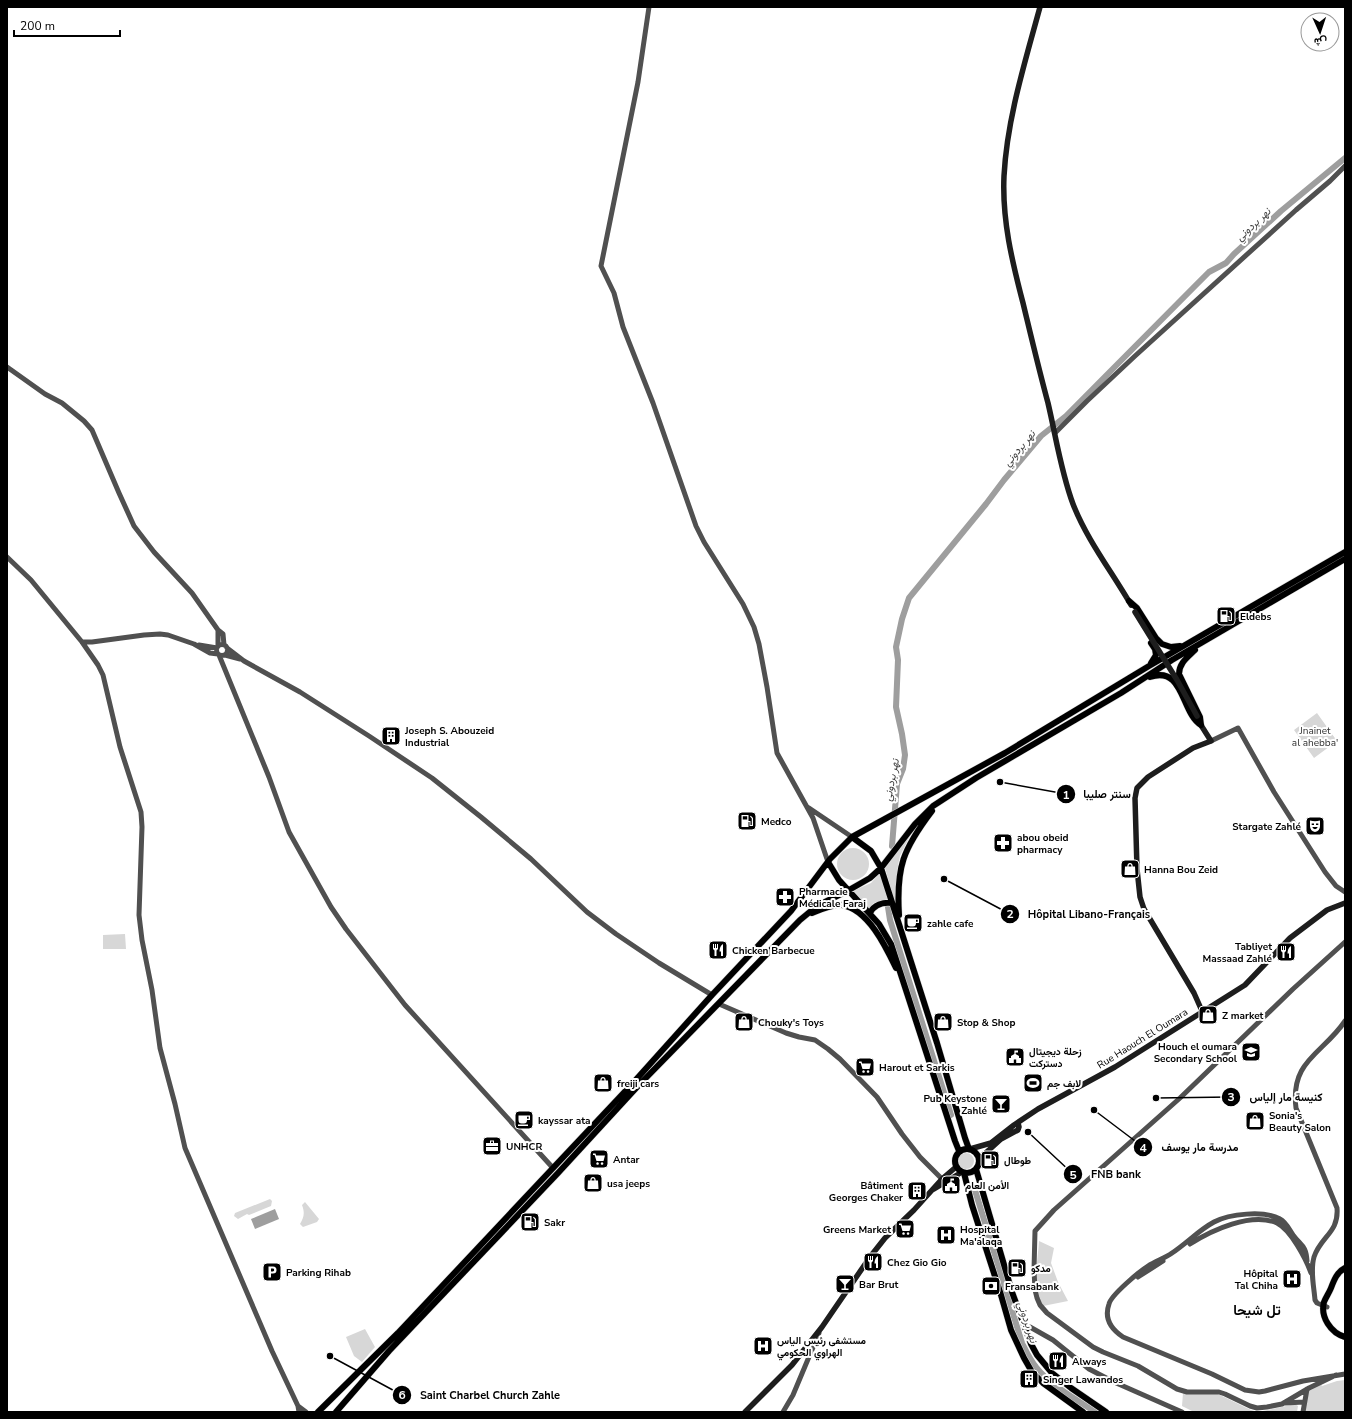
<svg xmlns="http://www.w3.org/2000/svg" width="1352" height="1419" viewBox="0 0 1352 1419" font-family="'Nunito Sans',Vazirmatn,sans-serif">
  <rect width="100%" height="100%" fill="#fff"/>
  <path fill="#d7d7d7" d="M 1317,713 L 1337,741 L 1314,758 L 1294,730 Z
    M 916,824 L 900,856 L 898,865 L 895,903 L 885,868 Z
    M837 864a16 16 0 1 1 32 0a16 16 0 1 1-32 0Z
    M 880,873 L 888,899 L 874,903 L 869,909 L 853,891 L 871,883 Z
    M 125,934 L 126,949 L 103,949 L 103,935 Z
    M958 1161a8 8 0 1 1 16 0a8 8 0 1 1-16 0Z
    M 270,1199 L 272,1201 L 271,1206 L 249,1215 L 247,1214 L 238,1219 L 234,1216 L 235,1213 Z
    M 305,1202 L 319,1219 L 317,1222 L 303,1227 L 300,1224 C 304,1217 305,1213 302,1205 Z
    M 1039,1241 L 1054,1248 L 1051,1263 L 1058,1282 L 1068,1301 L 1043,1306 C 1031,1288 1038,1261 1039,1241 Z
    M 365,1329 L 375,1347 L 362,1362 L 354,1356 L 346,1337 Z
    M 1345,1380 L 1345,1412 L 1301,1412 L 1305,1392 L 1321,1384 L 1322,1386 L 1337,1381 Z
    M 1183,1393 L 1218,1394 L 1251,1410 L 1258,1412 L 1295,1404 L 1298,1406 L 1297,1412 L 1194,1412 L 1182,1406 Z"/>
  <path fill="#9e9e9e" d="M 275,1209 L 279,1219 L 255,1229 L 251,1219 Z"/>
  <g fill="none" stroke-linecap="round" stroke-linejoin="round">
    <path stroke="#9e9e9e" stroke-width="6" d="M 892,846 L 897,784 L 903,769 L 905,755 L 902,734 L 896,707 L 898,660 L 896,647 L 902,619 L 909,598 L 986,504 L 1004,480 L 1041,436 L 1066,416 L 1195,286 L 1209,272 L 1226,263 L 1234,254 L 1281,211 L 1345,158
      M 888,907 L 890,920 L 951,1115
      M 974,1187 L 1022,1343 C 1026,1351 1030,1360 1036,1367 C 1051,1386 1075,1398 1095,1412"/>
    <g stroke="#dbdbdb" stroke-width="7">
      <path id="trunk" d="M 1129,601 L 1137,608 L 1156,638 L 1162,644 L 1171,647 L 1180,646
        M 1195,650 C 1188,657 1179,663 1179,674 L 1200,717 L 1201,725
        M 1151,663 L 1156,655 L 1155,649 L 1151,643
        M 1150,677 C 1184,665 1181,713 1201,725
        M 852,837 L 871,851 L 881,868 L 937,1043 L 965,1138 L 969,1149
        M 828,862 L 839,880 L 879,924 L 891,944 L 955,1141 L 959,1151
        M 812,913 C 821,909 832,904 842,905 C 868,909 886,947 896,968
        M 870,913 C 874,905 883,902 892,903
        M 899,915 C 896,867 903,849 932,811
        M955 1161a12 12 0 1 1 24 0a12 12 0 1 1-24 0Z
        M 976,1169 L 1012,1292 L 1031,1344 L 1037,1355 L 1052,1373 L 1071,1388 L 1106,1412
        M 964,1173 L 972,1205 L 1001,1295 L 1011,1330 L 1024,1358 L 1032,1372 L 1043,1383 L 1083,1412
        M 1345,1268 C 1337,1272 1334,1280 1331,1288 C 1329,1293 1326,1297 1324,1302 C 1320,1317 1331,1333 1345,1337
        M 318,1412 L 398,1333 L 633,1083 L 712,995 L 791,911 L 830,859 L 852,837 L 1005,753 L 1149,666 L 1345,552
        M 336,1412 L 389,1351 L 558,1173 L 638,1086 L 800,920 L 817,906 L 849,890 L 870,878 L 881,868 L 915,824 L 933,806 L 976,778 L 1121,693 L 1172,660 L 1345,559"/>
    </g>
    <path stroke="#505050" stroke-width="5" d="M 649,7 L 638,82 L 601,266 L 614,293 L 623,327 L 653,403 L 696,526 L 704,542 L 743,604 L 754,627 L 759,644 L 767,687 L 777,753 L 813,818 L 828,862
      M 7,367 L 45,394 L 62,403 L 84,421 L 92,430 L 119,493 L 134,526 L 154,552 L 192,593 L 218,630 L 223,634 L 224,645
      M 1055,433 L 1087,401 L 1135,356 L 1296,210 L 1330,181 L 1345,166
      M 7,557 L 31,580 L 82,642 L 98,665 L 103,675 L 120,747 L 141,812 L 142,827 L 139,915 L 142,940 L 152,990 L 160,1048 L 175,1104 L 185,1148 L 272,1351 L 298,1406 L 299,1412
      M 218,630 L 218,646
      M 82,642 L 92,642 L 144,635 L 160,634 L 168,635 L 194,644 L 210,653 L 218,654
      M216.5 650a5.5 5.5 0 1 1 11 0a5.5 5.5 0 1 1-11 0Z
      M 199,645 L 217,648
      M 227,648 L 244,661 L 300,692 L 369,736 L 432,778 L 481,817 L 531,859 L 587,912 L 616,934 L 659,963 L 712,995
      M 219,655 L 269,777 L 289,832 L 331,907 L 346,929 L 405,1005 L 553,1168
      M 225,655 L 240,659
      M 1211,741 L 1238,728 L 1274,792 L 1325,872 L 1336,886 L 1345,892
      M 809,808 L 852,837
      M 719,1004 L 786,1033 L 799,1037 L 815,1040 L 828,1049 L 840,1059 L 877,1097 L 902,1134 L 920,1157 L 942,1179
      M 1190,1244 C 1212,1230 1251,1212 1277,1223 C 1291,1230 1306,1259 1311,1273
      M 1307,1261 C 1306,1245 1301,1246 1293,1235 C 1289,1229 1286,1222 1280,1219 C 1264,1210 1229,1214 1214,1222 C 1199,1230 1187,1243 1172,1253 C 1165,1258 1156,1261 1148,1266 C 1140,1271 1111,1295 1109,1304 C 1104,1318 1111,1329 1123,1337 L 1212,1374 L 1245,1390 L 1259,1392 L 1265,1391 L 1303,1381 L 1345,1374
      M 1138,1277 L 1163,1261
      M 1327,1307 L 1317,1303 L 1315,1300 C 1314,1287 1310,1270 1314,1257 C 1321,1236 1339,1233 1337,1208 L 1296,1108 C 1290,1060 1323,1054 1345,1021
      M 1025,1328 L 1030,1327 L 1053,1340 L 1089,1369 L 1114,1382 L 1182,1412
      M 1336,1375 L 1309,1388 L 1282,1404 L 1267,1407 L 1257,1408 L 1250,1406 L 1225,1394 L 1219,1392 L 1187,1392 L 1177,1389 L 1138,1366 L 1103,1352 L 1093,1347 L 1047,1313 L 1040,1305 L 1037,1298 L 1035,1290 L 1034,1270 L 1035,1231 L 1054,1210 L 1180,1098 L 1293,989 L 1345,942
      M 1285,1403 L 1304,1402
      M 298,1406 L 306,1412
      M 783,1412 L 793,1395 L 819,1333
      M 1303,1412 L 1307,1389"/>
    <path stroke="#1d1d1d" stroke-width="5.5" d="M 1040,7 C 1025,62 1007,119 1004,176 C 1002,220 1012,261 1023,303 C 1031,336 1039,370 1048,403 C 1056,437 1061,472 1073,504 C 1087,540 1112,572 1131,605
      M 1199,722 L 1211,741 L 1193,748 L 1148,777 L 1137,788 L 1135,798 L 1137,869 L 1140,897 L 1144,909 L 1194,993 L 1202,1011
      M 970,1149 L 991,1143 L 1014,1125 L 1038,1109 L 1115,1067 L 1245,985 L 1290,938 L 1327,910 L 1345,903
      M 979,1159 L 1001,1139 L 1018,1130 L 1019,1127 L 1018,1123
      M 934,1189 L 962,1172
      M 745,1412 L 792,1365 L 822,1327 L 870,1257 L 885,1238 L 914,1210 L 942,1179 L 956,1167"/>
    <use href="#trunk" stroke="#000" stroke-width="6"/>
    <path stroke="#1d1d1d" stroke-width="5.5" d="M 1135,612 L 1177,680 L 1197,716"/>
  </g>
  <defs>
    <g id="fuel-square" transform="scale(1)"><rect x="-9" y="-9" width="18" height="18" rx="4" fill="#000" stroke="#fff"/><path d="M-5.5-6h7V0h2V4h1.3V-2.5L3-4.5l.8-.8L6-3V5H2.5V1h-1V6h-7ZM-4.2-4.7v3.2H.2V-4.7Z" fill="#fff"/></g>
    <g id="building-square" transform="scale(1)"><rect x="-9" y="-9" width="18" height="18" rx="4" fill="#000" stroke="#fff"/><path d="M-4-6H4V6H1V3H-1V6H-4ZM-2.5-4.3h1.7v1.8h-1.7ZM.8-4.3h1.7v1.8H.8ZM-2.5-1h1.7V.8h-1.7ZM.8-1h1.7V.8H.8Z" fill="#fff"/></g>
    <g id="theatre-square" transform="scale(1)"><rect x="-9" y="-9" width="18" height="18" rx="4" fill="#000" stroke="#fff"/><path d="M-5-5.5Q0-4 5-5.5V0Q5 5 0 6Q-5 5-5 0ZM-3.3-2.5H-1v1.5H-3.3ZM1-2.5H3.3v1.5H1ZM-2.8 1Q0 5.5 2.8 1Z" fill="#fff"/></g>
    <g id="pharmacy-square" transform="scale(1)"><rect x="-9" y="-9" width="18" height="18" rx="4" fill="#000" stroke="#fff"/><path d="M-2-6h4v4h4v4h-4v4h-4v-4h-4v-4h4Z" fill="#fff"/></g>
    <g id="shop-square" transform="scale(1)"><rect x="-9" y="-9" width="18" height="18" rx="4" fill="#000" stroke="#fff"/><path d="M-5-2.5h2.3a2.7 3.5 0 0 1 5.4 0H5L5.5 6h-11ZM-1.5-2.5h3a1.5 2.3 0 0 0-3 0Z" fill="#fff"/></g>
    <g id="cafe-square" transform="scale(1)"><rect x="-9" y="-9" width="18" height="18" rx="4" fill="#000" stroke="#fff"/><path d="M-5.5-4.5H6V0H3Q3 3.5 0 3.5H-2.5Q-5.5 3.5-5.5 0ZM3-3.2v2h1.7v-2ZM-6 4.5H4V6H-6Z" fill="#fff"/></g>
    <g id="restaurant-square" transform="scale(1)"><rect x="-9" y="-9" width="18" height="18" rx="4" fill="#000" stroke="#fff"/><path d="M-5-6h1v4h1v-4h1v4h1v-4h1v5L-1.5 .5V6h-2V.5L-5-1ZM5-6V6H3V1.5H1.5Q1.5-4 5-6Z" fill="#fff"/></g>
    <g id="university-square" transform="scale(1)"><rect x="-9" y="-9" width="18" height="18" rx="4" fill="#000" stroke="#fff"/><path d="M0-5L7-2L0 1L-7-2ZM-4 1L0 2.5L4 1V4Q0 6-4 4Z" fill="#fff"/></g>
    <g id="civic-square" transform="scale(1)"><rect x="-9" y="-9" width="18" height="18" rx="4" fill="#000" stroke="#fff"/><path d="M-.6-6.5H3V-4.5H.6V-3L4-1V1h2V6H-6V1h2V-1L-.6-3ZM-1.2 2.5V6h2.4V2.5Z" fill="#fff"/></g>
    <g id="supermarket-square" transform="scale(1)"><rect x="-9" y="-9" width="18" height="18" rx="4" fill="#000" stroke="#fff"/><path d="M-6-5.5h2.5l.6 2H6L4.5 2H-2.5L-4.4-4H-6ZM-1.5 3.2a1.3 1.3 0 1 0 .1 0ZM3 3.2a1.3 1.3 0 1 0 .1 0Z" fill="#fff"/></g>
    <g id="stadium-square" transform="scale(1)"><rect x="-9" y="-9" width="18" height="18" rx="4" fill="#000" stroke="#fff"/><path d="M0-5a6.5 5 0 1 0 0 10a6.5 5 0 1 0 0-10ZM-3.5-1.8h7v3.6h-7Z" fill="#fff"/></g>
    <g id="bar-square" transform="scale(1)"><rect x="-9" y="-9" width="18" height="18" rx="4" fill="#000" stroke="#fff"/><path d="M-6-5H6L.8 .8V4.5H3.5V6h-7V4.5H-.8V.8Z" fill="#fff"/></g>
    <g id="office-square" transform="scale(1)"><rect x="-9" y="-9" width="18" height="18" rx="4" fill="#000" stroke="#fff"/><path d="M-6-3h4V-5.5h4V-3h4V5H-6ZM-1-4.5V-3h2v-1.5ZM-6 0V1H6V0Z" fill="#fff"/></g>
    <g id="hospital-square" transform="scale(1)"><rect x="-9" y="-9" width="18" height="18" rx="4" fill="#000" stroke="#fff"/><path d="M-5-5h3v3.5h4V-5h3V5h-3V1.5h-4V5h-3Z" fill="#fff"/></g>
    <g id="parking-square" transform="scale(1)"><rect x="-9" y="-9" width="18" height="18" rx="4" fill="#000" stroke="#fff"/><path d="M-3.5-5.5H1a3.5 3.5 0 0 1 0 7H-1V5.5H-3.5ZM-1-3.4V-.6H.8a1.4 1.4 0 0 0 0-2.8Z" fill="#fff"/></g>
    <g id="bank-square" transform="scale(1)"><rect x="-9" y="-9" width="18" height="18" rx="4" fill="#000" stroke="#fff"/><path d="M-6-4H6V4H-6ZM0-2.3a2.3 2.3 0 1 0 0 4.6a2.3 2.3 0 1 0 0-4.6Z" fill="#fff"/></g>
  </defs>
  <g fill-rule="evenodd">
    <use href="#fuel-square" x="1226" y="616"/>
    <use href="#building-square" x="391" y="736"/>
    <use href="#fuel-square" x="747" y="821"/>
    <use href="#theatre-square" x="1315" y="826"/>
    <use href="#pharmacy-square" x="1003" y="843"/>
    <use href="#shop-square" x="1130" y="869"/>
    <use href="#pharmacy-square" x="785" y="897"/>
    <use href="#cafe-square" x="913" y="923"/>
    <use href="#restaurant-square" x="718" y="950"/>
    <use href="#restaurant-square" x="1286" y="952"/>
    <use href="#shop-square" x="1208" y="1015"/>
    <use href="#shop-square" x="744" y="1022"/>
    <use href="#shop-square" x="943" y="1022"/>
    <use href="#university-square" x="1251" y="1052"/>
    <use href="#civic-square" x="1015" y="1057"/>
    <use href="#supermarket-square" x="865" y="1067"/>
    <use href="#shop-square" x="603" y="1083"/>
    <use href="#stadium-square" x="1033" y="1083"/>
    <use href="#bar-square" x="1001" y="1104"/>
    <use href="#cafe-square" x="524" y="1120"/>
    <use href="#shop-square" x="1255" y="1121"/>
    <use href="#office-square" x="492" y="1146"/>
    <use href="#supermarket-square" x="599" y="1159"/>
    <use href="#fuel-square" x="990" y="1160"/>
    <use href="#shop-square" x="593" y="1183"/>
    <use href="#civic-square" x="951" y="1185"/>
    <use href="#building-square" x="917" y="1191"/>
    <use href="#fuel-square" x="530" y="1222"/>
    <use href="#supermarket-square" x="905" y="1229"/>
    <use href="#hospital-square" x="946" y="1235"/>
    <use href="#restaurant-square" x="873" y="1262"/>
    <use href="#fuel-square" x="1017" y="1268"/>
    <use href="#parking-square" x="272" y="1272"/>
    <use href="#hospital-square" x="1292" y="1279"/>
    <use href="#bar-square" x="845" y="1284"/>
    <use href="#bank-square" x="991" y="1286"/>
    <use href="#hospital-square" x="763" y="1346"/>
    <use href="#restaurant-square" x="1058" y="1361"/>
    <use href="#building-square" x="1029" y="1379"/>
  </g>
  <g text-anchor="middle" stroke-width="4" stroke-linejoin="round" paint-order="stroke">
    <g font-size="10" font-weight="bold" fill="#000" stroke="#fff" text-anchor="start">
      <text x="1240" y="620">Eldebs</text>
      <text x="405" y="734">Joseph S. Abouzeid<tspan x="405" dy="12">Industrial</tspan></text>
      <text x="761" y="825">Medco</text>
      <text x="1301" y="830" text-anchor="end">Stargate Zahlé</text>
      <text x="1017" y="841">abou obeid<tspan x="1017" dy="12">pharmacy</tspan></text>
      <text x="1144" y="873">Hanna Bou Zeid</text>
      <text x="799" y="895">Pharmacie<tspan x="799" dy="12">Médicale Faraj</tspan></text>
      <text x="927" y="927">zahle cafe</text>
      <text x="1272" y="950" text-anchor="end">Tabliyet<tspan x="1272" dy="12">Massaad Zahlé</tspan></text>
      <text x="732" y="954">Chicken Barbecue</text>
      <text x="1222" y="1019">Z market</text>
      <text x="758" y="1026">Chouky's Toys</text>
      <text x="957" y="1026">Stop &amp; Shop</text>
      <text x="1237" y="1050" text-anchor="end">Houch el oumara<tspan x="1237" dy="12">Secondary School</tspan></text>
      <text x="1029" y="1055">زحلة ديجيتال<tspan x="1029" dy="12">دستركت</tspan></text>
      <text x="879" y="1071">Harout et Sarkis</text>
      <text x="617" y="1087">freiji cars</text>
      <text x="1047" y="1087">لابف جم</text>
      <text x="987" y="1102" text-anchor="end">Pub Keystone<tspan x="987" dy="12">Zahlé</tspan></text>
      <text x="1269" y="1119">Sonia's<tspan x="1269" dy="12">Beauty Salon</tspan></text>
      <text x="538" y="1124">kayssar ata</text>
      <text x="506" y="1150">UNHCR</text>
      <text x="613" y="1163">Antar</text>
      <text x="1004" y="1164">طوطال</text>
      <text x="607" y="1187">usa jeeps</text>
      <text x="903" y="1189" text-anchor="end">Bâtiment<tspan x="903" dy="12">Georges Chaker</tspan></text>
      <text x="965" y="1189">الأمن العام</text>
      <text x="544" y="1226">Sakr</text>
      <text x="891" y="1233" text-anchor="end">Greens Market</text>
      <text x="960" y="1233">Hospital<tspan x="960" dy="12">Ma'alaqa</tspan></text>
      <text x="887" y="1266">Chez Gio Gio</text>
      <text x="1031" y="1272">مدكو</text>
      <text x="286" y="1276">Parking Rihab</text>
      <text x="1278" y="1277" text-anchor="end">Hôpital<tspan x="1278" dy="12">Tal Chiha</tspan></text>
      <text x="859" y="1288">Bar Brut</text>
      <text x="1005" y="1290">Fransabank</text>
      <text x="777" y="1344">مستشفى رئيس الياس<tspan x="777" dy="12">الهراوي الحكومي</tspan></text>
      <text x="1072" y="1365">Always</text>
      <text x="1043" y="1383">Singer Lawandos</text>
    </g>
    <g font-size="10" fill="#2e2e2e" stroke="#fff">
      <text x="1315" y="734">Jnainet<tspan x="1315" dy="12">al ahebba'</tspan></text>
    </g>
    <g font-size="10" fill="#000" stroke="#fff">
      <text transform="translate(1142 1038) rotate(-32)" y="4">Rue Haouch El Oumara</text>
    </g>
    <g font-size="11" font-style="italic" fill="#3f3f3f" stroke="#fff">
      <text transform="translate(1253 224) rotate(-43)" y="4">نهر بردوني</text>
      <text transform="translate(1019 448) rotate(-50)" y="4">نهر بردوني</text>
      <text transform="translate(891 780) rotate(-79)" y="4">نهر بردوني</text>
      <text transform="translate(1028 1322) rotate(72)" y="4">نهر بردوني</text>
    </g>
    <g font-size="14" font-weight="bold" fill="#000" stroke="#fff">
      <text x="1257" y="1315">تل شيحا</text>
    </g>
  </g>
  <path fill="none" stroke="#000" stroke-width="1.5" d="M1000 782L1066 794M944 879L1010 914M1156 1098L1231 1097M1094 1110L1143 1147M1028 1132L1073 1174M330 1356L402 1395"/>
  <g fill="#000" stroke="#fff" stroke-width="1.5">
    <circle cx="1000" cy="782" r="4"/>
    <circle cx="944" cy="879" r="4"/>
    <circle cx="1156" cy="1098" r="4"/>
    <circle cx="1094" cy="1110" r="4"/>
    <circle cx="1028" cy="1132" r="4"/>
    <circle cx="330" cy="1356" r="4"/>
    <circle cx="1066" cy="794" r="10"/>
    <circle cx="1010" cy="914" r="10"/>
    <circle cx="1231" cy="1097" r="10"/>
    <circle cx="1143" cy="1147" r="10"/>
    <circle cx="1073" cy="1174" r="10"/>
    <circle cx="402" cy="1395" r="10"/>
  </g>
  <g font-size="12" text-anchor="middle" font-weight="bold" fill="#fff">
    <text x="1066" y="799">1</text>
    <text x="1010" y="918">2</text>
    <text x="1231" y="1101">3</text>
    <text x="1143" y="1152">4</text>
    <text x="1073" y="1179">5</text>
    <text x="402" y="1399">6</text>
  </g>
  <g font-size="11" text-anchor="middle" font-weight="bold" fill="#000" stroke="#fff" stroke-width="4" stroke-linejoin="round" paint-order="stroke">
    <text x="1107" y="798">سنتر صليبا</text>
    <text x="1089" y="918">Hôpital Libano-Français</text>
    <text x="1286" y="1101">كنيسة مار إلياس</text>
    <text x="1200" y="1151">مدرسة مار يوسف</text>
    <text x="1116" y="1178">FNB bank</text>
    <text x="490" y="1399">Saint Charbel Church Zahle</text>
  </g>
  <rect width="1352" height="1419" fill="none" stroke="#000000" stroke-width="16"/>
  <g transform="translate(1320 32) rotate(177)"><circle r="19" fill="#ffffff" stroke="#999999"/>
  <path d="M0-3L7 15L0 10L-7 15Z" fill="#000000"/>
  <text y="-6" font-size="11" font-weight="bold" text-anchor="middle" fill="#000000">ش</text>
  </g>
  <path d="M14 30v6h106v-6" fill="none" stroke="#000000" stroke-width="2"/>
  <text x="20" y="30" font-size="12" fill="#000000" stroke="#ffffff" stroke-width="3" paint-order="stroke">200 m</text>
</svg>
